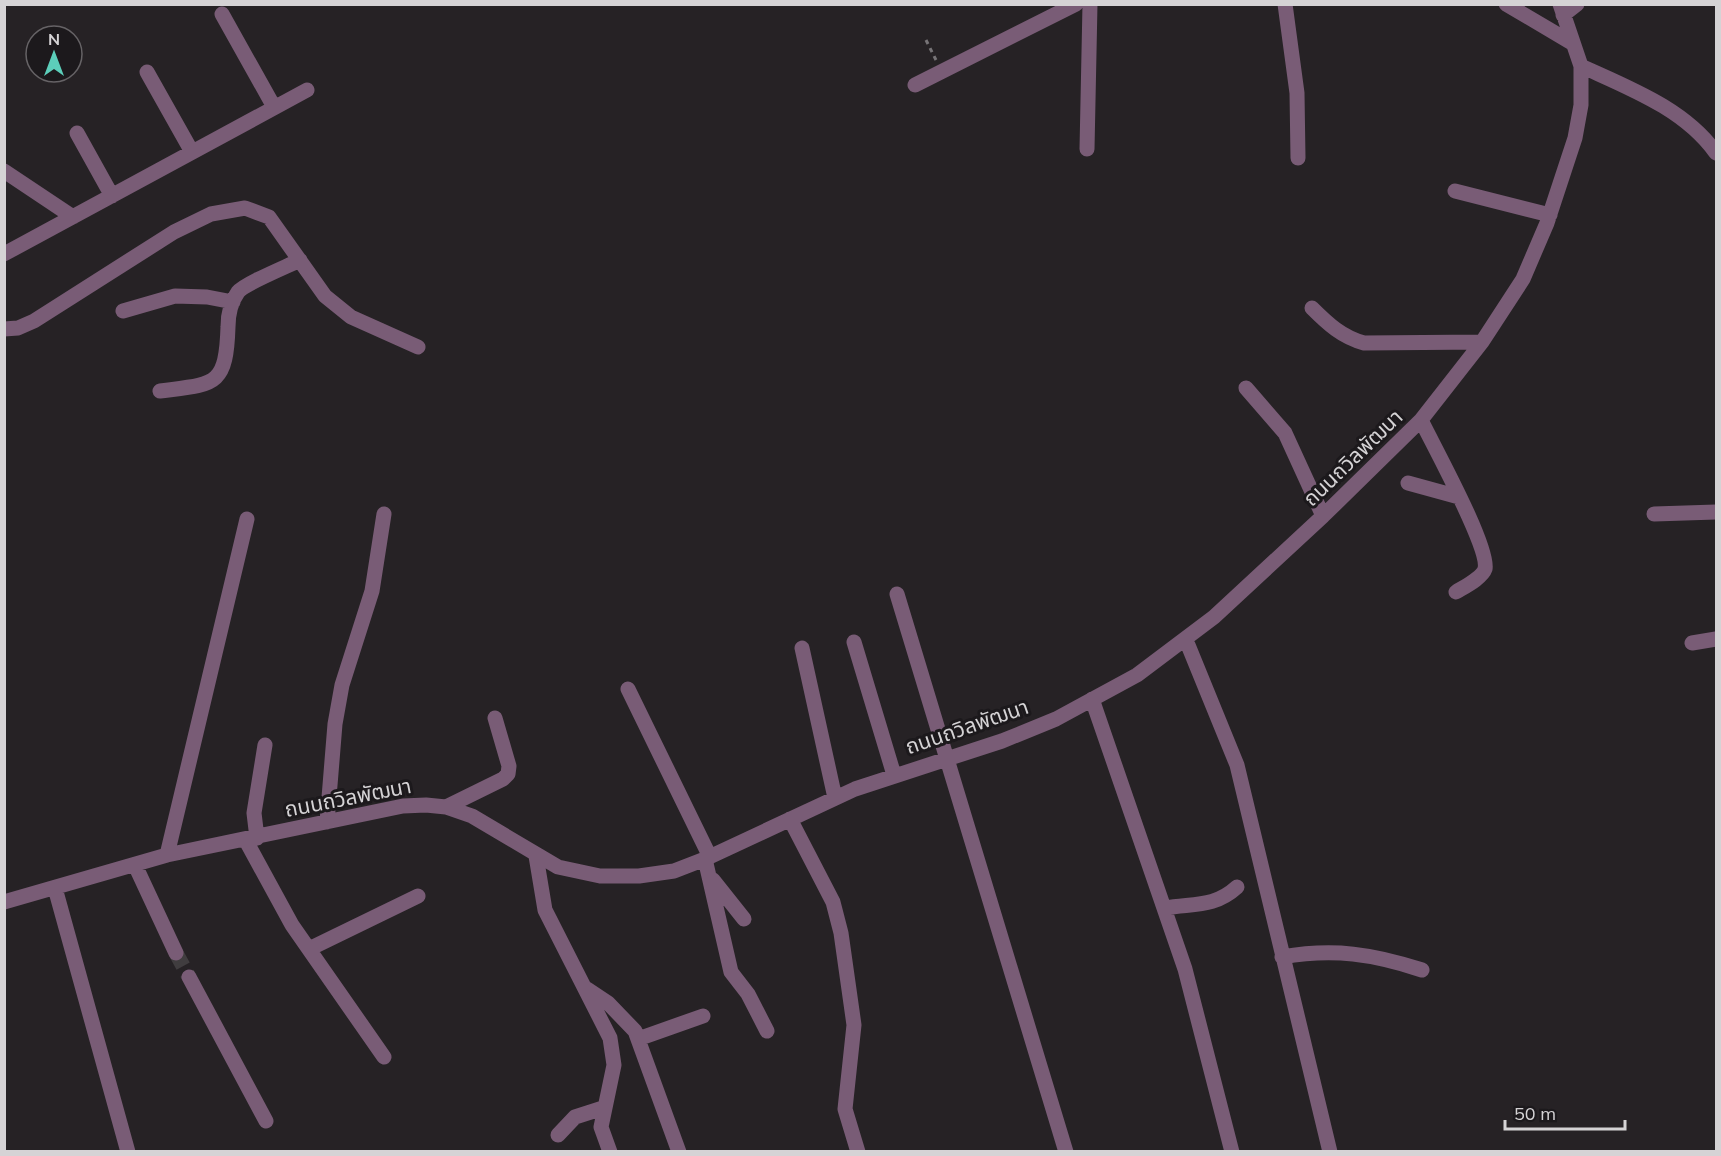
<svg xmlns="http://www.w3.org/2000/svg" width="1721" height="1156" viewBox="0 0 1721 1156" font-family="Mulish,'Noto Sans Thai',sans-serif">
  <rect width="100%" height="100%" fill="#262225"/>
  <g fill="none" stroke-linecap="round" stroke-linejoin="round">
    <path stroke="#403d3f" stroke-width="15" stroke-dasharray="15 8" stroke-linecap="butt" d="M 176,953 L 189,977"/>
    <path stroke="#777477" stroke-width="3" stroke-dasharray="4.5 4.5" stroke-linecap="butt" d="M 926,40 L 936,60"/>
    <path stroke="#795c76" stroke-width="15" d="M 1285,4 L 1297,93 L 1298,158
      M 1506,4 L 1572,43
      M 222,14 L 274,107
      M 1563,15 L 1577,4
      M 1581,66 C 1629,88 1685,109 1716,153
      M 147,72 L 192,152
      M 915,85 L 1076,4
      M 77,133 L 112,196
      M 1087,149 L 1090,4
      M 4,171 L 73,217
      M 1455,191 L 1550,215
      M 4,254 L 307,90
      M 1312,308 C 1328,324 1342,337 1364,343 L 1482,342
      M 123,311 L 175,296 L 207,297 L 233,302
      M 4,329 L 18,328 L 34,321 L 174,232 L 211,214 L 245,208 L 269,217 L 325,296 L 351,317 L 418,347
      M 1246,388 L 1285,433 L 1323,516
      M 160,391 C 215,384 226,387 228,327 C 228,315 230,303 238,292 C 244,284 288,266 300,260
      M 1421,420 C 1433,445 1490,548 1485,569 C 1482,578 1464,587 1456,592
      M 1408,483 L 1459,497
      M 1654,514 L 1716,512
      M 897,594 L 1066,1152
      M 1186,640 L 1237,765 L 1330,1152
      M 854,642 L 894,775
      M 1692,643 L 1716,639
      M 802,648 L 835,798
      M 628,689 L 710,857
      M 1092,699 L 1185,969 L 1232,1152
      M 446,807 L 503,779 L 508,774 L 509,766 L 495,718
      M 790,819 L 833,902 L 841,933 L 854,1025 L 845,1109 L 858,1152
      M 327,822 L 335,724 L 342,685 L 372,591 L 384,514
      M 257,838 L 254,813 L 265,745
      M 245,839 L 292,925 L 384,1057
      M 167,855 L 247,519
      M 536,856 L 545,910 L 610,1038 L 614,1065 L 601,1127 L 610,1152
      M 705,859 L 731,972 L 748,994 L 767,1031
      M 135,865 L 176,953
      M 713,880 L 744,919
      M 55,888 L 128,1152
      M 4,902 L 167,855 L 403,806 L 426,805 L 446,807 L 472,816 L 558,867 L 600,876 L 639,876 L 674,871 L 705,859 L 855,789 L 1002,741 L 1056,719 L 1137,675 L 1214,617 L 1323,516 L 1421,420 L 1482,342 L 1523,279 L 1547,223 L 1575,138 L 1581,105 L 1581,66 L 1560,4
      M 1165,908 C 1193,903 1214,908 1237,887
      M 309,949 L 418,896
      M 1282,957 C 1334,948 1373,954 1422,970
      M 189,977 L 266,1121
      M 587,989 L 608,1003 L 635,1031 L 679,1152
      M 638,1039 L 703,1016
      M 558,1135 L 575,1117 L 603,1108"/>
  </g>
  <g text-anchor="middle" stroke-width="6" stroke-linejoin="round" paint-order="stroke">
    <g font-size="21" fill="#d5d3d5" stroke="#1c191c">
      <text transform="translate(1353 458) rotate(-44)" y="7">ถนนถวิลพัฒนา</text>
      <text transform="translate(967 727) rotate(-19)" y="7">ถนนถวิลพัฒนา</text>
      <text transform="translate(348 798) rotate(-11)" y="7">ถนนถวิลพัฒนา</text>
    </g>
  </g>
  <rect width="1721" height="1156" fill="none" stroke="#d5d3d5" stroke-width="12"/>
  <g transform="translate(54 54)"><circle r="28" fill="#1c191c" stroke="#666366" stroke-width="1.5"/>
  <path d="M0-4.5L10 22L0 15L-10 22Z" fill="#5cceba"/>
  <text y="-9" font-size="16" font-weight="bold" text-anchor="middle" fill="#d5d3d5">N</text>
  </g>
  <path d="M1505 1120v9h120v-9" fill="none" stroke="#d5d3d5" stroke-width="3"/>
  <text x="1514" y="1120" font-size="18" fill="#d5d3d5" stroke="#1c191c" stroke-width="4.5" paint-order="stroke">50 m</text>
</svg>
